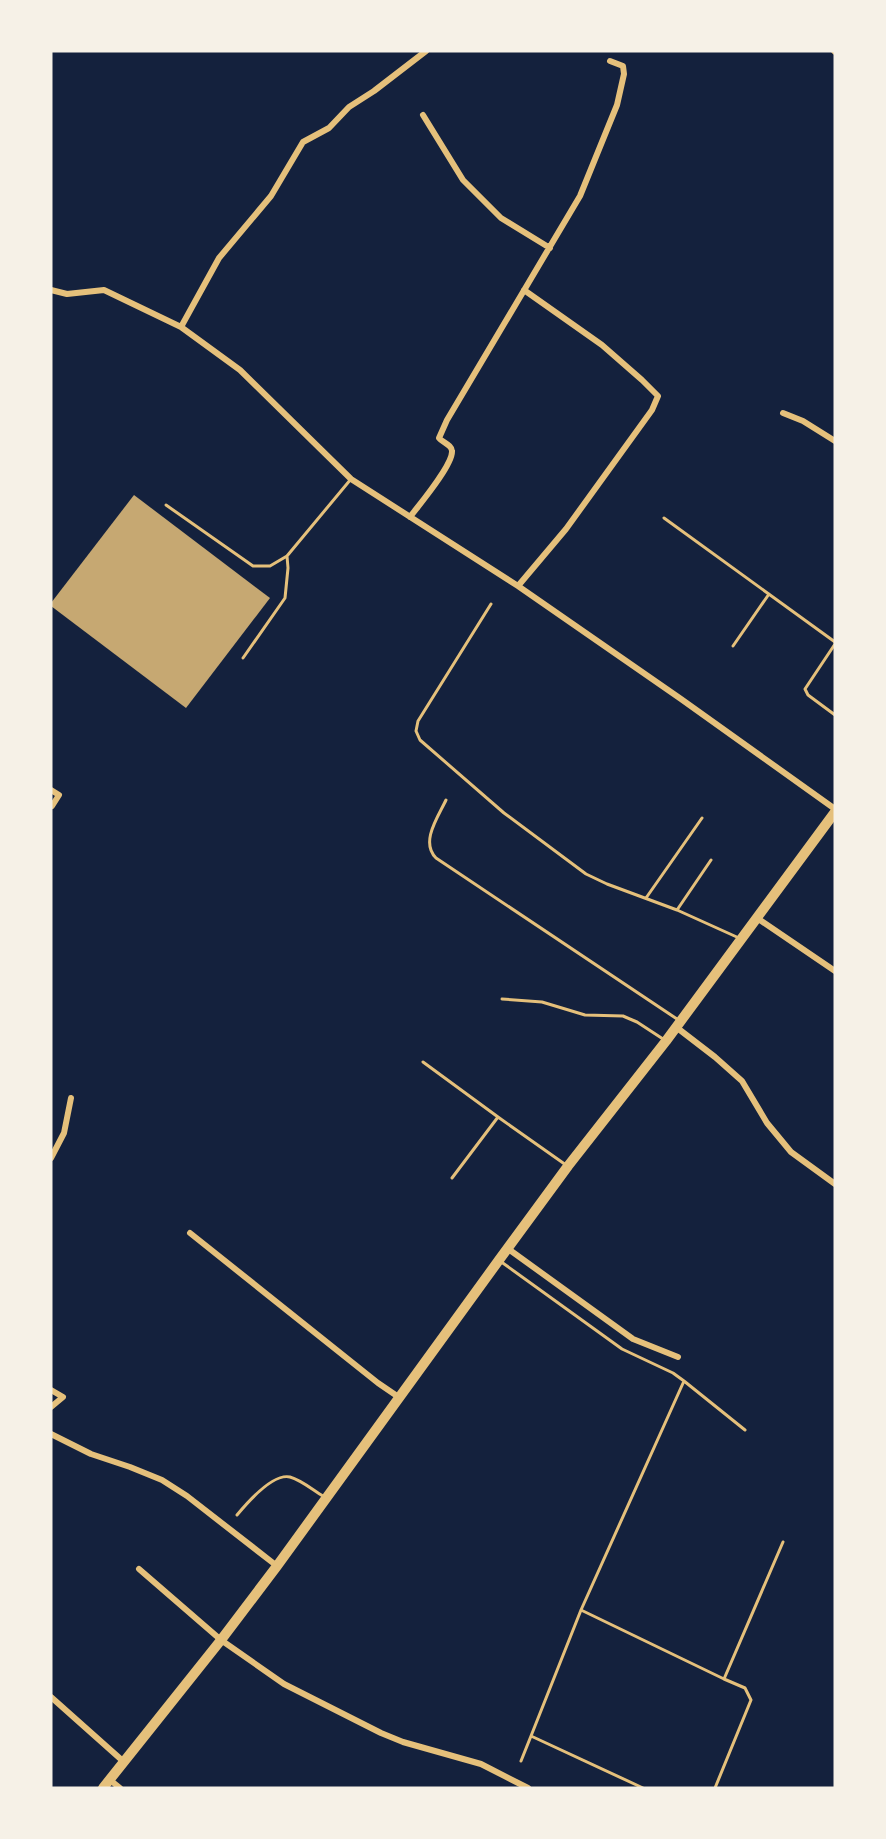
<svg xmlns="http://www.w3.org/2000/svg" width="886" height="1839" viewBox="0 0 886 1839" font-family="'Archivo Narrow',sans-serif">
  <rect width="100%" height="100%" fill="#14213d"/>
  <path fill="#c6a872" d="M 134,495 L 270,598 L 186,708 L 51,606 L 51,603 Z"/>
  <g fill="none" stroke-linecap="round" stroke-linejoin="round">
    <path stroke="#e5c07b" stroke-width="3" d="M 166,505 L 253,566 L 270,566 L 287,556
      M 664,518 L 835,642
      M 491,604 L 418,721 L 416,731 L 420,740 L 504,813 L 586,874 L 607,884 L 677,910 L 739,938
      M 835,644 L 805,689 L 808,695 L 835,715
      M 733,646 L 769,594
      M 243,658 L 285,598 L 288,568 L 287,556 L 351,479
      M 446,800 C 438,817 420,842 436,858 L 677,1019
      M 646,898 L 702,818
      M 677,910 L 711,860
      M 502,999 L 542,1002 L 585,1015 L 623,1016 L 637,1022 L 663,1039
      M 423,1062 L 498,1117
      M 452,1178 L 498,1117 L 566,1165
      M 500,1261 L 622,1349 L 673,1373 L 684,1381 L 581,1610 L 531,1736 L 643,1788
      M 684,1381 L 745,1430
      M 237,1515 C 247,1503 273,1473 290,1477 C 301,1480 313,1490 323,1496
      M 581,1610 L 724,1679
      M 521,1761 L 531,1736
      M 715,1788 L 751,1700 L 745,1688 L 724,1679 L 783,1542"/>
    <path stroke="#e5c07b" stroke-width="6" d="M 834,51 L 835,52
      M 423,115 L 463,180 L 501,218 L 550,248
      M 51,290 L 67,294 L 104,290 L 181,327 L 240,370 L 351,479 L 518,586 L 681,699 L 835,809
      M 181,327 L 219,258 L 271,196 L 303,142 L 329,128 L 349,107 L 374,91 L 426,51
      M 783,413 L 803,421 L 835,441
      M 410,517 C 419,505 453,465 452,451 C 452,445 442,442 439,438 L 447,420 L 580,196 L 617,105 L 624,74 L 623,66 L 610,61
      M 518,586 L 566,529 L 652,410 L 658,396 L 642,380 L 602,345 L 524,290
      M 51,790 L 59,795 L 52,806
      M 757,918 L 835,971
      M 676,1027 L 715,1057 L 742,1081 L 767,1123 L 791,1152 L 835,1184
      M 51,1158 L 64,1133 L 71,1098
      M 190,1233 L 378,1383 L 400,1398
      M 507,1248 L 633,1339 L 678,1357
      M 51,1390 L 63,1397 L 51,1407
      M 51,1434 L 91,1454 L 130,1467 L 162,1480 L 187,1496 L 277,1566
      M 139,1569 L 221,1640 L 284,1684 L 381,1733 L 403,1742 L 481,1764 L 528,1788
      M 51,1697 L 124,1762
      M 110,1780 L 120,1788"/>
    <path stroke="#e5c07b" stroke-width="10" d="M 103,1788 L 221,1640 L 277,1566 L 499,1260 L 568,1166 L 666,1041 L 835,812"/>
  </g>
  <rect width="886" height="1839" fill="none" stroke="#f6f1e7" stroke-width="105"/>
</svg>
